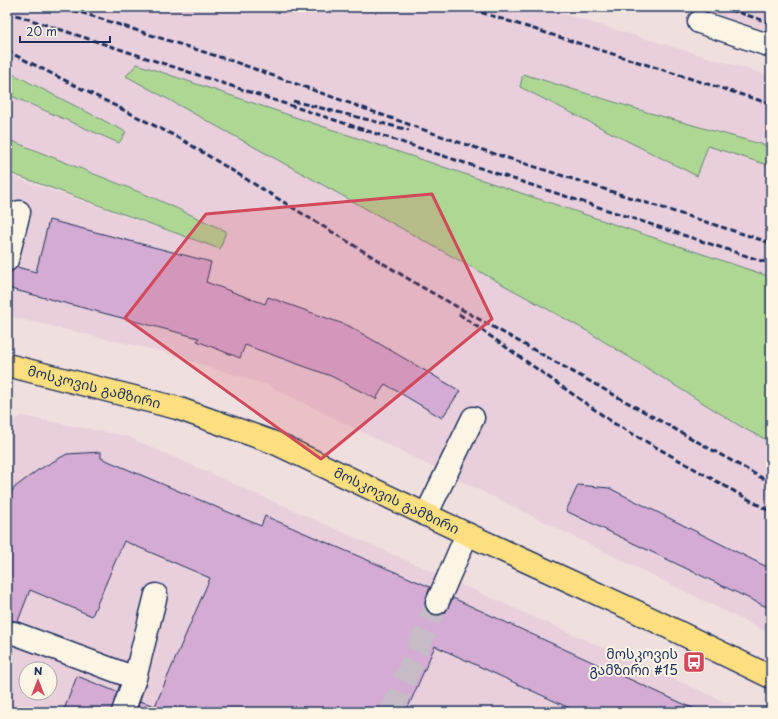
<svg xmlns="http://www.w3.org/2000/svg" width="778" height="719" viewBox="0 0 778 719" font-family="'Playpen Sans','Noto Sans Georgian',sans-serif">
  <rect width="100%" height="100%" fill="#f0dfdf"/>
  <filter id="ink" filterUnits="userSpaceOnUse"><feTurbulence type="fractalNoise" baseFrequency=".025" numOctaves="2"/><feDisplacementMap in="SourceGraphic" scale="8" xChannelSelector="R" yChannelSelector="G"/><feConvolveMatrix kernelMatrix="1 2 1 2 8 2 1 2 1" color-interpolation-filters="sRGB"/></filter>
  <g filter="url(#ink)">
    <path fill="#e8cfdb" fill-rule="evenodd" d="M 7,7 L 539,7 L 771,76 L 771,147 L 650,113 L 523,74 L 520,87 L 697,175 L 708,146 L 771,166 L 771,277 L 629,228 L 587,331 L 745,429 L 771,442 L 771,634 L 267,385 L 159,351 L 7,316 L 7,175 L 219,249 L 226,231 L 154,198 L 7,139 L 7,94 L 119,143 L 125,132 L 7,71 Z
      M 694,7 L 771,7 L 771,32 Z
      M 21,416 L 126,436 L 748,712 L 7,712 L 7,425 ZM 26,669 L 50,669 L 50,693 L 26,693 Z"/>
    <path fill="#afd794" stroke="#658379" d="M 137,64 L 771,277 L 771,442 L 745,429 L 587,331 L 126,76 Z
      M 7,71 L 126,132 L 119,143 L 7,94 Z
      M 523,74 L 650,113 L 771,147 L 771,166 L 708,146 L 697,176 L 520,87 Z
      M 7,139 L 154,198 L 226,231 L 220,249 L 7,172 Z"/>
    <path fill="#d4abd2" stroke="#1b2f5e" d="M 49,220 L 211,262 L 206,282 L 265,304 L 268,297 L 349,326 L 460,391 L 442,418 L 385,384 L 376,399 L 331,376 L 245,345 L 240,358 L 197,341 L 199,338 L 7,288 L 7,272 L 11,272 L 17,267 L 36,272 Z
      M 101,452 L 101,458 L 261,526 L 265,516 L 430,587 L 426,598 L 425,604 L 427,611 L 432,615 L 439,615 L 445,613 L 453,598 L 701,712 L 578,712 L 435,646 L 406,712 L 136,712 L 140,701 L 155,706 L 210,578 L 124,541 L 92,616 L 30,590 L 18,621 L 12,621 L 7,623 L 7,499 L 15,487 L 38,470 L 67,454 Z
      M 578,485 L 609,488 L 771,569 L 771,609 L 566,511 Z
      M 77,676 L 117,692 L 111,712 L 63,712 Z"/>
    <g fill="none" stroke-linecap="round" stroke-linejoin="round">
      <path stroke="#c5bcc5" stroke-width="22" stroke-dasharray="22 11" stroke-linecap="butt" d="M 391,712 L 437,603"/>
      <g stroke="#1b2f5e" stroke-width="25">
        <path id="minor" d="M 699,22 L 771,46
          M 7,260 L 19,212
          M 426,515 L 473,418
          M 437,603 L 467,534
          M 14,633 L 135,678
          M 123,712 L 135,678 L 156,595"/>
      </g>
      <g stroke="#1b2f5e" stroke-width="25">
        <g id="major">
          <path id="s1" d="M 7,365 L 177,408 L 275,443 L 467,534 L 635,611 L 771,677"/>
        </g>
      </g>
      <use href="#minor" stroke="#fcf5e5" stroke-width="22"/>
      <use href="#major" stroke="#fddf80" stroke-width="22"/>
      <path stroke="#1b2f5e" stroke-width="3" stroke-dasharray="6 3" stroke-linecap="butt" d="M 64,7 L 235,62 L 455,141 L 771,243
        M 464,7 L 771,104
        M 722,7 L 771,23
        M 7,12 L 771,264
        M 7,51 L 181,139 L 420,286 L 771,483
        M 293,101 L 409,130
        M 459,314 L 615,424 L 771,512"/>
    </g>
  </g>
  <path fill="#d1495b" fill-opacity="0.2" stroke="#d1495b" stroke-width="3" stroke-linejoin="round" d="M 432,194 L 492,319 L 321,459 L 125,318 L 206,214 Z"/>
  <defs>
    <g id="bus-square" transform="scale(1.15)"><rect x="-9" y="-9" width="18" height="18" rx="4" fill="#d1495b" stroke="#fcf5e5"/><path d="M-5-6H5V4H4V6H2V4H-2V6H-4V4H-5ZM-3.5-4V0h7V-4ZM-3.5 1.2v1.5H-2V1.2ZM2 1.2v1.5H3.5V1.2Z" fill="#fff"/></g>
  </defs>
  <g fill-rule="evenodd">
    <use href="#bus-square" x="694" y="662"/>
  </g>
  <g text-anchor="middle" stroke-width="4" stroke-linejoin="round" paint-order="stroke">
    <g font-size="14" fill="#1b2f5e" stroke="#fcf5e5">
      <text dy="5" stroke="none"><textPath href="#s1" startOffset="90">მოსკოვის გამზირი</textPath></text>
      <text dy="5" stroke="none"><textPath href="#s1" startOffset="414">მოსკოვის გამზირი</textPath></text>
    </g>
    <g font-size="14" fill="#1b2f5e" stroke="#fcf5e5" text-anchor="end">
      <text x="678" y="659">მოსკოვის<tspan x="678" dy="16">გამზირი #15</tspan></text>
    </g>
  </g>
  <rect width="778" height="719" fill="none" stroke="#fcf5e5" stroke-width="24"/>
  <rect x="12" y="12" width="754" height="695" fill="none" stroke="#1b2f5e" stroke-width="1.5" filter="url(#ink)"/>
  <g transform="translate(38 681)"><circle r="19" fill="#fcf5e5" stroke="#a2a6af"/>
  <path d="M0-3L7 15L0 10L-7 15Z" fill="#d1495b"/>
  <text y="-6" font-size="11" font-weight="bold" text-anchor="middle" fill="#1b2f5e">N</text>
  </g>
  <path d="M20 36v6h90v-6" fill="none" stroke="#1b2f5e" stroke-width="2"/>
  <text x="26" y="36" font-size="12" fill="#1b2f5e" stroke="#fcf5e5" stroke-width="3" paint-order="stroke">20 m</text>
</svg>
